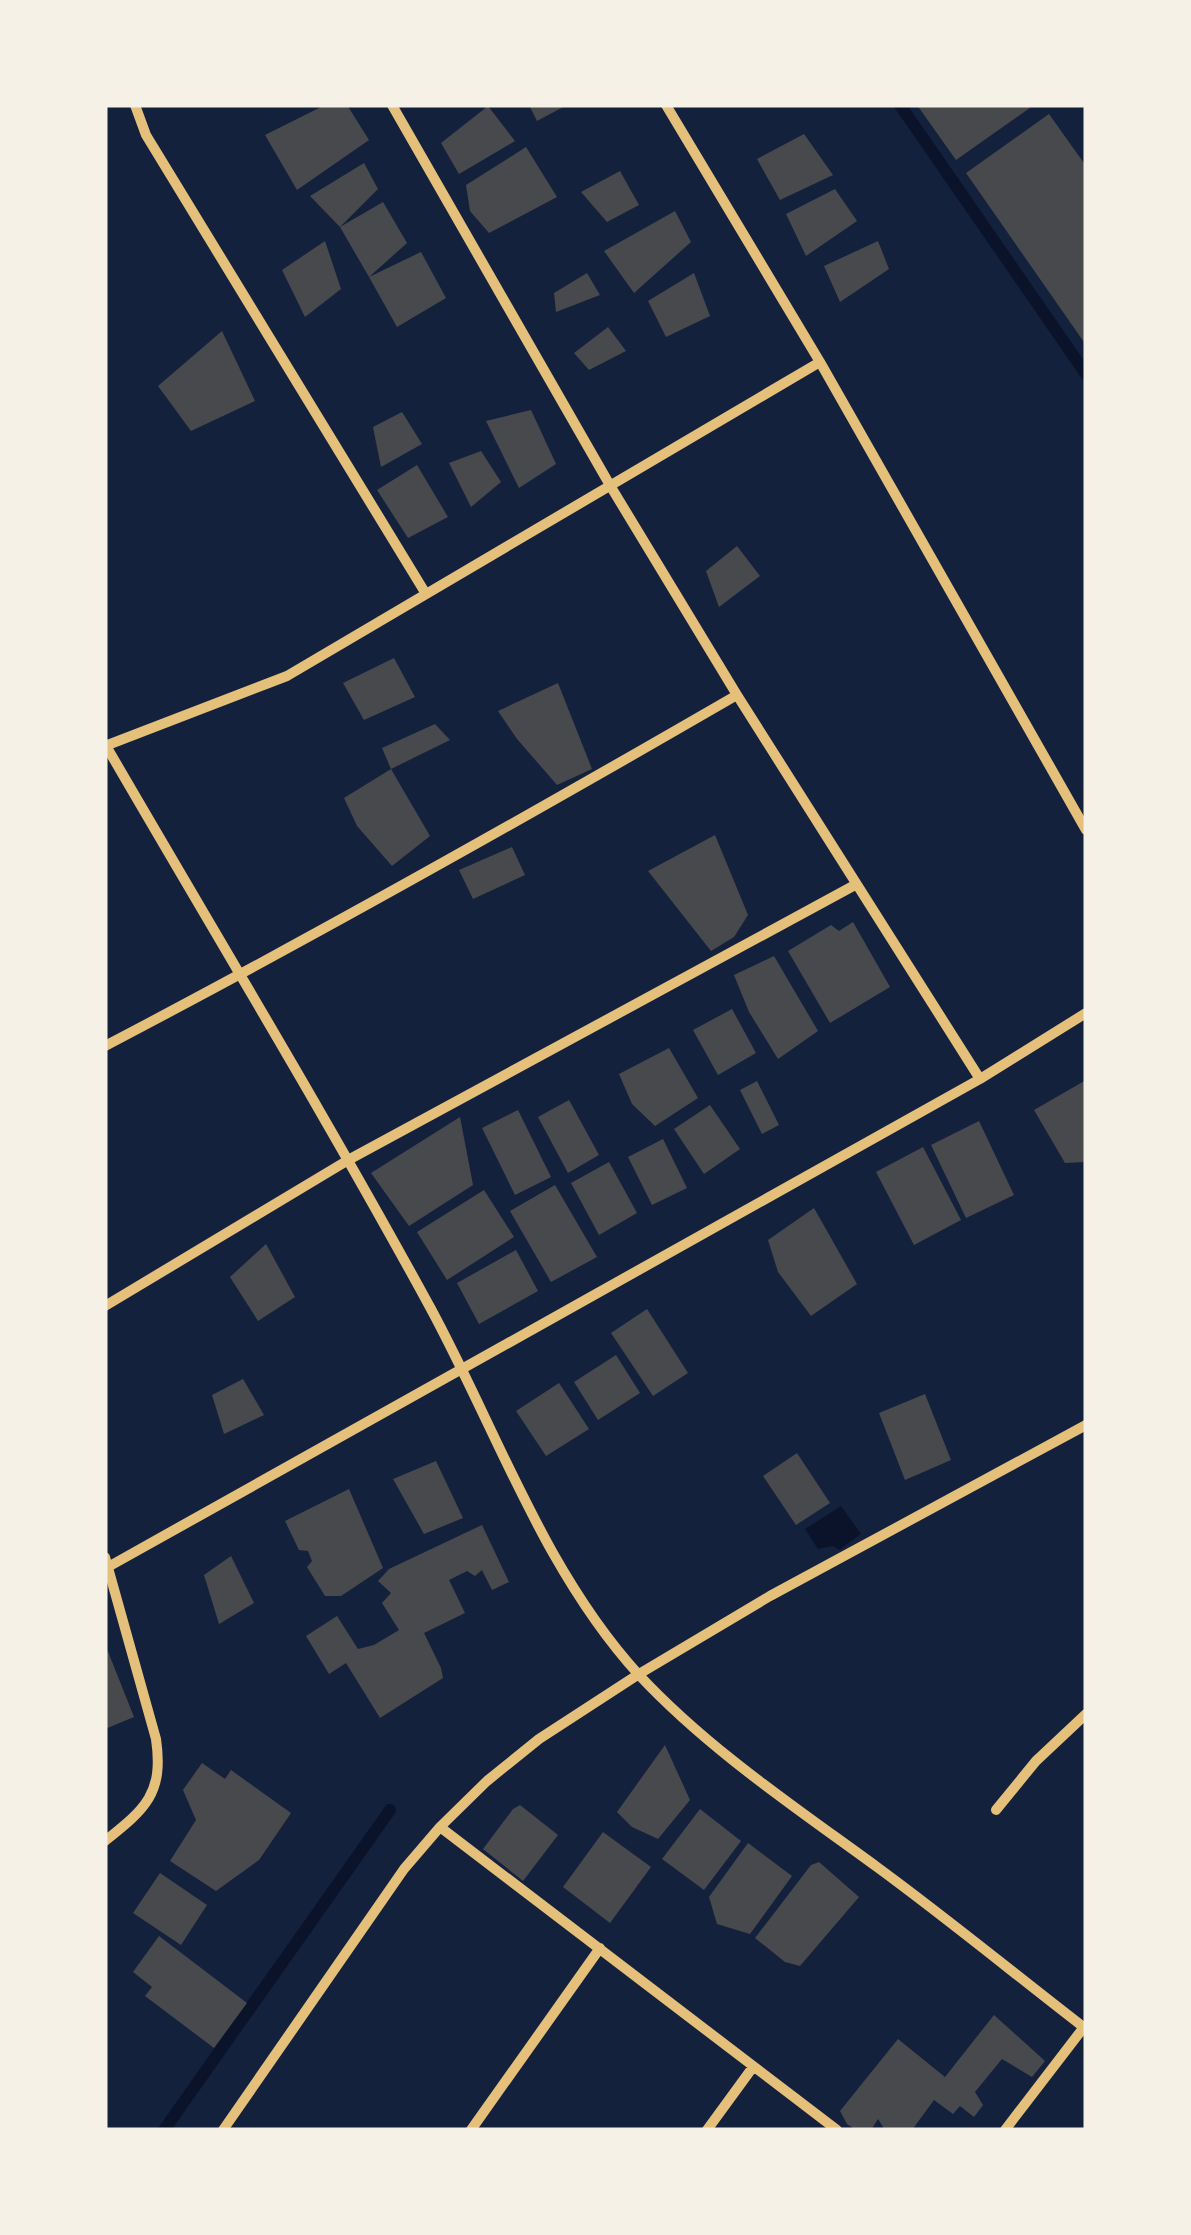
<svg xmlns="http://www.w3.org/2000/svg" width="1191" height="2235" viewBox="0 0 1191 2235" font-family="'IBM Plex Serif',serif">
  <rect width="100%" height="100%" fill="#14213d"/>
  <path fill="#0b132b" d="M 841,1506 L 861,1534 L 839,1550 L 833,1546 L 818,1549 L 805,1529 Z"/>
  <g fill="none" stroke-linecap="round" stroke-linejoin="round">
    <path stroke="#0b132b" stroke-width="12" d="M 900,105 L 1086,374
      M 164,2130 L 390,1810"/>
  </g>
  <path fill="#48494c" d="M 325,105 L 347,105 L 369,140 L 297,190 L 265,135 Z
    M 529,105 L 567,105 L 537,121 Z
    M 917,105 L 1034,105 L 956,160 Z
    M 488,106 L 515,141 L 459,174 L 441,143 Z
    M 1049,114 L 1086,166 L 1086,345 L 966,173 Z
    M 804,134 L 833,175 L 780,200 L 757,159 Z
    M 526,147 L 557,197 L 489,233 L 470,211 L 466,185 Z
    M 364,163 L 378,189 L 340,227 L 383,202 L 407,243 L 369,277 L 340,227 L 310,196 Z
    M 620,171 L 639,205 L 607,222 L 581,192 Z
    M 835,189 L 857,221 L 806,256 L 786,214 Z
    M 675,211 L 691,242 L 634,293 L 604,251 Z
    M 325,241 L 341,289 L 305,317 L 282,270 Z
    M 878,241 L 889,269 L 840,302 L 824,266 Z
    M 421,252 L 446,298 L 397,327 L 369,277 Z
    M 587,273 L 600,295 L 556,312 L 554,293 Z
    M 694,273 L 710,316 L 666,337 L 648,301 Z
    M 608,327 L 626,351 L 589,370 L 574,353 Z
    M 222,331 L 255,401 L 191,431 L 158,386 Z
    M 531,410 L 556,464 L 519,488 L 486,421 Z
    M 402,412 L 422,444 L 381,467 L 373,427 Z
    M 481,451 L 501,482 L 471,507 L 449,463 Z
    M 417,465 L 448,517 L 408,538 L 377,490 Z
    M 737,546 L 760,576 L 719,607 L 706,571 Z
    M 394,658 L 415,697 L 364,720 L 343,683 Z
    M 558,683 L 592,769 L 557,785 L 517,739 L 498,711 Z
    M 435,724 L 450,740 L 391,769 L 382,748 Z
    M 391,769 L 430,836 L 392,866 L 357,826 L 344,798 Z
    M 715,835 L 748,915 L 734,937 L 711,951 L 648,871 Z
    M 512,847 L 525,875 L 473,899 L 459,870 Z
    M 853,922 L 890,987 L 830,1023 L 788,951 L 831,925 L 839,931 Z
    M 774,956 L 818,1031 L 778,1059 L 749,1012 L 734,975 Z
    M 732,1009 L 756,1053 L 718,1075 L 693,1030 Z
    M 669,1048 L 698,1098 L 655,1126 L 632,1104 L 619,1074 Z
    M 1086,1080 L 1086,1162 L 1065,1163 L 1034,1110 Z
    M 757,1081 L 779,1125 L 762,1134 L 740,1090 Z
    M 569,1100 L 599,1155 L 568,1173 L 538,1117 Z
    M 710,1105 L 740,1149 L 704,1174 L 674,1129 Z
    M 518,1110 L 551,1177 L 515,1195 L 482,1128 Z
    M 460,1117 L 473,1185 L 409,1226 L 371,1173 Z
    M 979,1121 L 1014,1195 L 966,1218 L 931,1145 Z
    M 663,1139 L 687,1188 L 652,1205 L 628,1157 Z
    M 923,1147 L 961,1220 L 914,1245 L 876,1172 Z
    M 609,1162 L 637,1213 L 599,1235 L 571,1183 Z
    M 555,1185 L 597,1257 L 551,1282 L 510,1211 Z
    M 484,1190 L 514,1237 L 447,1280 L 417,1232 Z
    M 814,1208 L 857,1284 L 811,1316 L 778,1272 L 768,1240 Z
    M 266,1244 L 295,1297 L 258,1321 L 230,1277 Z
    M 516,1250 L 538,1291 L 479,1324 L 457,1283 Z
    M 647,1309 L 688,1373 L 653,1396 L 611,1333 Z
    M 616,1355 L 640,1393 L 598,1420 L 574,1382 Z
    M 243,1379 L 264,1415 L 224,1434 L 212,1395 Z
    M 559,1383 L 589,1429 L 546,1456 L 516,1411 Z
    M 925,1394 L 951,1460 L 905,1480 L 879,1413 Z
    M 797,1453 L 830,1503 L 796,1525 L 763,1476 Z
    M 436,1461 L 463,1518 L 424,1534 L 393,1479 Z
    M 349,1489 L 383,1568 L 341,1596 L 325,1596 L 307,1567 L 312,1561 L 308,1551 L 299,1550 L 285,1521 Z
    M 482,1525 L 509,1582 L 492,1590 L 482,1570 L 475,1576 L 467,1571 L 449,1580 L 465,1613 L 424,1633 L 441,1668 L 443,1678 L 380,1718 L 346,1663 L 329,1674 L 306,1636 L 337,1616 L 358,1649 L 374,1645 L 399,1630 L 382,1603 L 391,1593 L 378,1581 L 389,1569 Z
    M 231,1556 L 254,1603 L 219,1624 L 204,1575 Z
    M 105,1644 L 134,1717 L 105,1729 Z
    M 665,1745 L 690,1800 L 658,1839 L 632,1827 L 617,1812 Z
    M 202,1763 L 225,1779 L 231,1770 L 291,1813 L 259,1860 L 216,1891 L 170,1861 L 196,1820 L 183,1790 Z
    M 520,1805 L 558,1835 L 523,1881 L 483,1849 L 513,1809 Z
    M 700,1809 L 741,1841 L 704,1890 L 662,1859 Z
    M 603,1832 L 651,1867 L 610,1923 L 563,1887 Z
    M 748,1843 L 792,1876 L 750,1934 L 717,1924 L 709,1897 Z
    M 819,1862 L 859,1897 L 800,1966 L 785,1962 L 755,1938 L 811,1865 Z
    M 160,1873 L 207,1905 L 181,1945 L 133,1913 Z
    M 159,1936 L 247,2003 L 214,2048 L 145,1996 L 152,1987 L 133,1972 Z
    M 994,2015 L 1045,2061 L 1032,2077 L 1002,2059 L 975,2092 L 983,2105 L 974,2117 L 960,2106 L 953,2114 L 934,2100 L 912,2130 L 885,2130 L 878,2119 L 871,2130 L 856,2130 L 847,2124 L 840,2111 L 898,2039 L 945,2077 Z"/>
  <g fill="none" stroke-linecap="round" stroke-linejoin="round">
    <path stroke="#e5c07b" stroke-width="10" d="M 135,105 L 146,135 L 426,594
      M 392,105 L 611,487 L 737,695 L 980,1079
      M 666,105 L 820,362 L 1086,830
      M 105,744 C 214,932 327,1118 431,1309 C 497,1431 544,1571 639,1675 C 708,1749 795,1807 877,1867 C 948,1919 1016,1975 1086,2029
      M 105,746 L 287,676 L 820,362
      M 105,1046 C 319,934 528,816 737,695
      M 105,1306 L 350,1159 L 855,885
      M 105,1557 L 156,1739 C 164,1794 145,1809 105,1841
      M 108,1567 L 980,1079 L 1086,1013
      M 996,1810 L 1036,1761 L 1086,1714
      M 440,1827 L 837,2130
      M 223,2130 L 404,1869 L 440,1827 L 487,1781 L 539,1739 L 639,1674 L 770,1596 L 1086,1425
      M 471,2130 L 600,1948
      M 707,2130 L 753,2067
      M 1005,2130 L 1084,2027"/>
  </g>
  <rect width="1191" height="2235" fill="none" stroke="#f6f1e7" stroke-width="215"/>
</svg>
